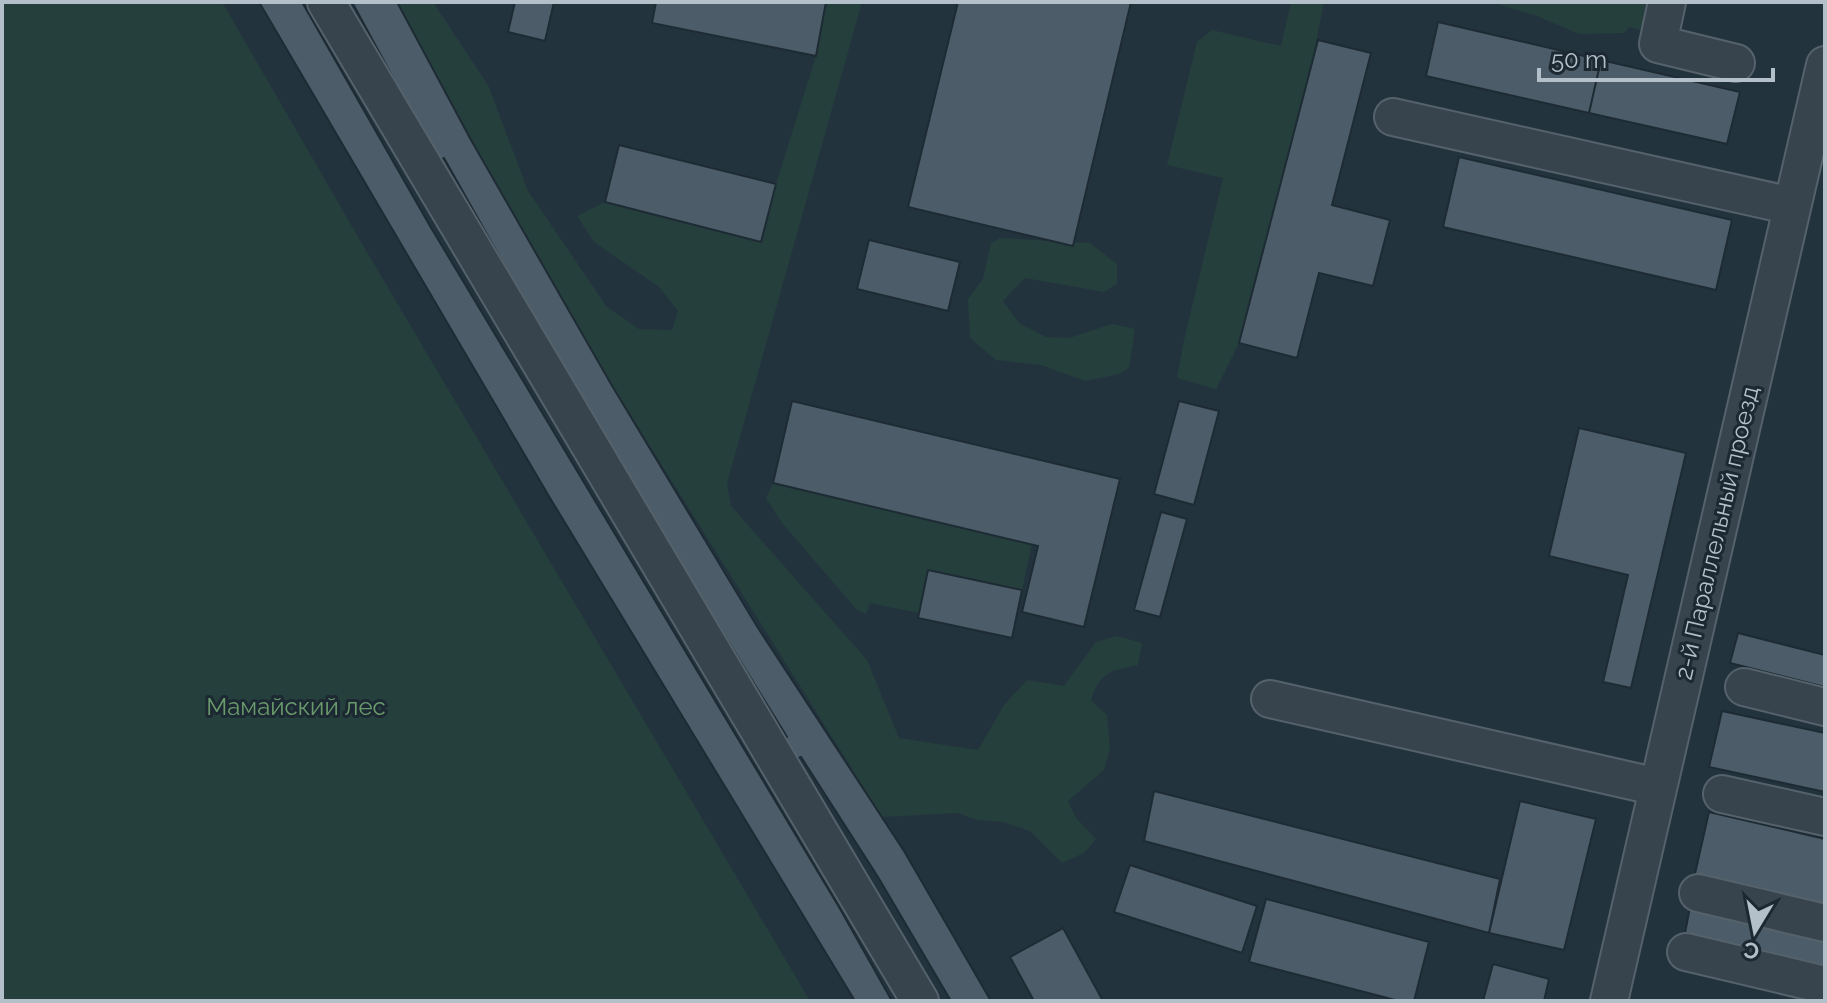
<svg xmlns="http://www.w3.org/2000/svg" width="1827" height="1003" viewBox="0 0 1827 1003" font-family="Raleway,sans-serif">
  <rect width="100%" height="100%" fill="#23333e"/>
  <path fill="#253f3d" d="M 2,2 L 222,2 L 361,242 L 810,1001 L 2,1001 Z
    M 397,2 L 433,2 L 488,85 L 528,191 L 607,307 L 639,329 L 672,330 L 678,311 L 659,287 L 594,242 L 577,216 L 605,202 L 761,241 L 776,184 L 816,56 L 826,2 L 862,2 L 727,483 L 731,506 L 867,660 L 899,738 L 978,750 L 1004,705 L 1027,680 L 1064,686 L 1096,642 L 1117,636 L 1142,643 L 1138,665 C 1110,671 1101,671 1091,700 L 1107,715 L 1110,749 L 1104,770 L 1068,801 L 1076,818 L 1096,839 L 1084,853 L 1062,863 L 1030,831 L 1003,822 L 977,820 L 958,813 L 882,817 L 611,384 L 471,140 Z
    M 1291,2 L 1324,2 L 1313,58 L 1325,98 L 1300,156 L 1286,162 L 1239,343 L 1216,389 L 1177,378 L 1184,340 L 1223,178 L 1167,165 L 1197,42 L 1212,30 L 1281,46 Z
    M 1491,2 L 1657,2 L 1649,32 L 1629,27 L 1624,33 L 1579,34 L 1537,16 Z
    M 1000,238 L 1090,243 L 1117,264 L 1117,284 L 1104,292 L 1025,278 L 1003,301 L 1019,323 L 1046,337 L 1069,338 L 1112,324 L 1135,329 L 1129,368 L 1119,374 L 1085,381 L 1041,365 L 996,360 L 970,338 L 968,299 L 983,279 L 991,243 Z
    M 773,483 L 1032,544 L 1022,590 L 928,571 L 919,613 L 870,603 L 866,614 L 857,610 L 782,523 L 766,498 Z"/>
  <path fill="#4c5d69" stroke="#1e2b34" stroke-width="2" d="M 259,2 L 302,2 L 430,226 L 839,907 L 892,1001 L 855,1001 L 550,498 Z
    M 352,2 L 397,2 L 471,140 L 611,384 L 758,628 L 904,851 L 991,1001 L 951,1001 L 878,877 L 801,757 L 796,759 L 783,742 L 787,737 L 580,400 L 444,158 L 438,161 Z
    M 515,2 L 554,2 L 545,41 L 508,32 Z
    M 656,2 L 826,2 L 816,56 L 652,23 Z
    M 958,2 L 1131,2 L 1073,246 L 908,207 Z
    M 1438,22 L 1601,60 L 1589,113 L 1426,76 Z
    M 1318,40 L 1371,53 L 1332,205 L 1390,220 L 1373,286 L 1319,273 L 1297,358 L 1239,343 Z
    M 1601,60 L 1740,92 L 1727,144 L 1589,113 Z
    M 619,145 L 776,184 L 761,242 L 605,202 Z
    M 1459,157 L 1732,220 L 1716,290 L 1443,227 Z
    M 869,240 L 960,262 L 948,311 L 857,289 Z
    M 792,401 L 1120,479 L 1084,627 L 1022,612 L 1038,546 L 773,483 Z
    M 1179,401 L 1219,411 L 1194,505 L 1154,494 Z
    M 1579,428 L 1686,453 L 1631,688 L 1603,682 L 1628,575 L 1549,556 Z
    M 1161,512 L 1187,519 L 1160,617 L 1134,610 Z
    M 928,570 L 1022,590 L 1012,638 L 918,618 Z
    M 1738,633 L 1825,655 L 1825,687 L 1730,663 Z
    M 1722,711 L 1825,733 L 1825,792 L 1709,767 Z
    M 1154,791 L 1500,879 L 1489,933 L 1144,841 Z
    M 1520,801 L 1596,819 L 1564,950 L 1489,933 Z
    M 1709,812 L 1825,839 L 1825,907 L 1694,878 Z
    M 1130,865 L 1257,906 L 1242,953 L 1114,912 Z
    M 1266,899 L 1429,942 L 1414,1001 L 1399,1001 L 1249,962 Z
    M 1690,907 L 1825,939 L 1825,966 L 1685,933 Z
    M 1063,928 L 1103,1001 L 1034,1001 L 1010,957 Z
    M 1493,964 L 1549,979 L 1544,1001 L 1483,1001 Z"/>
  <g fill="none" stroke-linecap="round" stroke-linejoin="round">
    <g stroke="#55626b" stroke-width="40">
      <path id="minor" d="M 326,2 L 920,1001
        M 1667,2 L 1658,44 L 1736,63
        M 1393,117 L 1792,206
        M 1744,687 L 1825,707
        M 1270,699 L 1658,787
        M 1722,794 L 1825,817
        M 1698,893 L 1825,923
        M 1686,952 L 1825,985
        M 1609,1001 L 1825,65"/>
    </g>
    <use href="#minor" stroke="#37444e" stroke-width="36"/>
  </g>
  <g text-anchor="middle" stroke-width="6" stroke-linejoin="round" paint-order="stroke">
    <g font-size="24" fill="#b3bfc9" stroke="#1c2932">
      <text transform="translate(1717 533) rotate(-77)" y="8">2-й Параллельный проезд</text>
    </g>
    <g font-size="24" fill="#699a6c" stroke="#1c2932">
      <text x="296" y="715">Мамайский лес</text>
    </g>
  </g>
  <rect width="1827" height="1003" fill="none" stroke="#b3bfc9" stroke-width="8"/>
  <g transform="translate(1755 931) rotate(190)" stroke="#1c2932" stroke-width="6" paint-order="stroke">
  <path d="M0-6L14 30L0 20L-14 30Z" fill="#b3bfc9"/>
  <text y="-12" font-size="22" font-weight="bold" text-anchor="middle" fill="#b3bfc9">С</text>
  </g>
  <path d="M1539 68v12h234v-12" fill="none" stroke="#b3bfc9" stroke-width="4"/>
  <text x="1551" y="68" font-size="24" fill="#b3bfc9" stroke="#1c2932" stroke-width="6" paint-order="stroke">50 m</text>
</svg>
